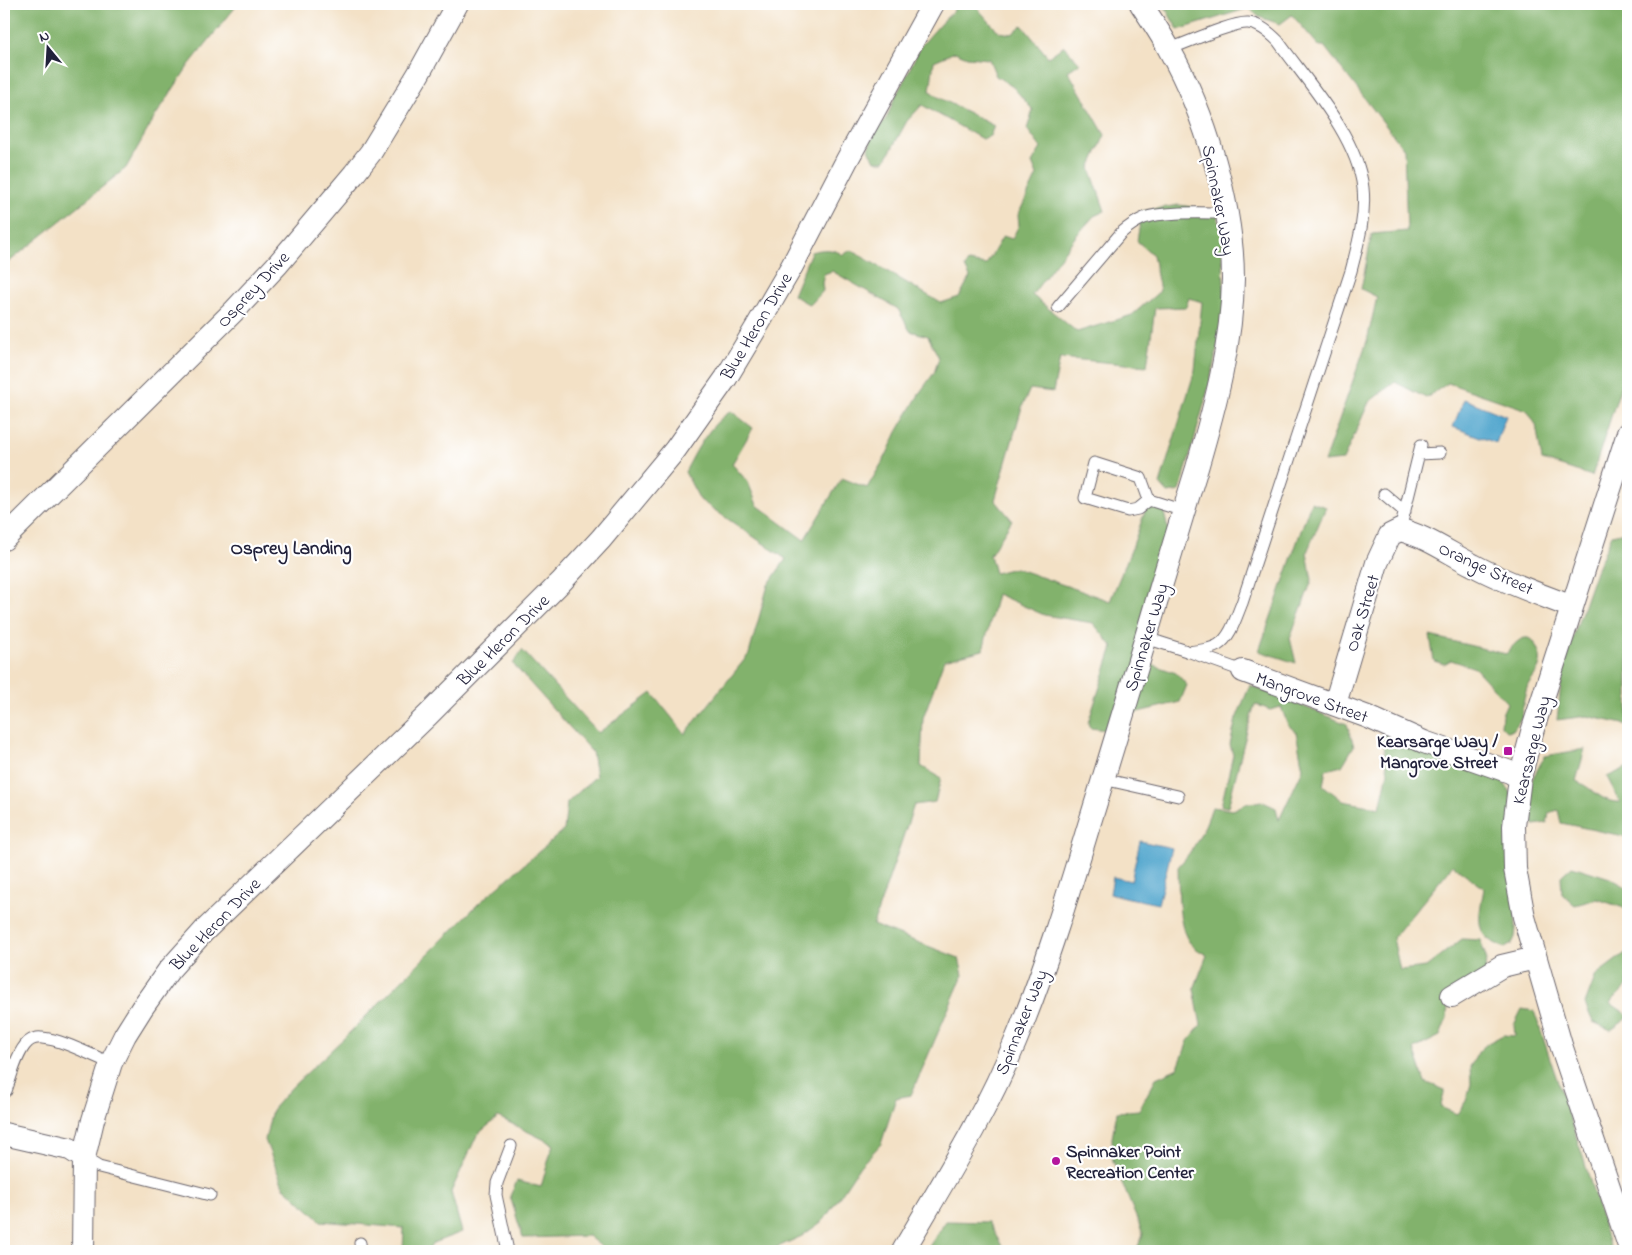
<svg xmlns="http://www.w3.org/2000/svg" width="1632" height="1255" viewBox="0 0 1632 1255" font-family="'Indie Flower',sans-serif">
  <rect width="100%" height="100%" fill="#fff"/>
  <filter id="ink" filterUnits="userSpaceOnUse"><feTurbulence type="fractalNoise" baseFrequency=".02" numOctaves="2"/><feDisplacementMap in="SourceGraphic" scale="10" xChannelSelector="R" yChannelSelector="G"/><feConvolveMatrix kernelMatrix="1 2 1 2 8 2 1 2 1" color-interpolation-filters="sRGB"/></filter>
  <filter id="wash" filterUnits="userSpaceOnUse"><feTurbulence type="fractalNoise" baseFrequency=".0096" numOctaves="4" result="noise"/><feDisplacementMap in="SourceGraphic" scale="20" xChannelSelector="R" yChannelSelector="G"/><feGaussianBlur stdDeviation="1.12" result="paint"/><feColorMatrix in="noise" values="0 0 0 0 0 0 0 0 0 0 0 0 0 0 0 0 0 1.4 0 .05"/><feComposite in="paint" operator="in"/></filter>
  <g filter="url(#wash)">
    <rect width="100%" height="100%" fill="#f3e1c6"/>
    <path fill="#82b26c" stroke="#526a54" d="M 4,4 L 238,4 L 189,65 L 156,115 L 126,168 L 4,266 Z
      M 953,4 L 976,4 L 977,8 L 999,32 L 1012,34 L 1022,25 L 1048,57 L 1064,46 L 1080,63 L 1068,71 L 1105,135 L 1090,168 L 1105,211 L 1094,216 L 1076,236 L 1032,295 L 1077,332 L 1132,315 L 1160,291 L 1153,255 L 1137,241 L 1142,211 L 1179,205 L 1216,211 L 1222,233 L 1225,312 L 1209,386 L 1180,491 L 1168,493 L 1160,484 L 1195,370 L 1202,302 L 1189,298 L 1186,307 L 1155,308 L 1147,366 L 1060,358 L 1053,392 L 1030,389 L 1022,407 L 995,500 L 1012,520 L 990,555 L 995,573 L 1015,568 L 1110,601 L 1132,548 L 1149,500 L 1163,508 L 1169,534 L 1137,659 L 1176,673 L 1187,685 L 1180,702 L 1134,713 L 1107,730 L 1090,728 L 1088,723 L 1113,647 L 1093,623 L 1044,615 L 997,594 L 983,650 L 944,660 L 923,718 L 921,766 L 941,778 L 935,802 L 914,805 L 873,925 L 959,958 L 963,975 L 911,1095 L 896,1098 L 881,1144 L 860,1166 L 824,1220 L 802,1236 L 769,1251 L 604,1251 L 603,1248 L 588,1236 L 523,1238 L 510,1196 L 517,1181 L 541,1187 L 553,1144 L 498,1117 L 477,1135 L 451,1192 L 462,1232 L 433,1243 L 428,1251 L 403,1251 L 404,1228 L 321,1221 L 283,1186 L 265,1140 L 272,1110 L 292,1087 L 343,1039 L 478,904 L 564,830 L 567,803 L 596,776 L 592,752 L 513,664 L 522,650 L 598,733 L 652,693 L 685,734 L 749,654 L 768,585 L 786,559 L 700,500 L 685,472 C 697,449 709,425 731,411 L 753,428 L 732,464 L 748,482 L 757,505 L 804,540 L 842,478 L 867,488 L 886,456 L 897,432 L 921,391 L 934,373 L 939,358 L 928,336 L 910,331 L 898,309 L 832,271 L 824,274 L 822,283 L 823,291 L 810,305 L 793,295 L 811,252 C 822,249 834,248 843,255 L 851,250 L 941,303 L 959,297 L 970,277 L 965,267 L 968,262 L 986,265 L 1003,236 L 1012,239 L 1019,225 L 1018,215 L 1037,175 L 1032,163 L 1041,148 L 1027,129 L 1033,110 L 1013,87 L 996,76 L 989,59 L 967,57 L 955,52 L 934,61 L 930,91 L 938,97 L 994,126 L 990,136 L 982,139 L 922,105 L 907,121 L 885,161 L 875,161 L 869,149 L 871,139 L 887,117 L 896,95 L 905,79 L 920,47 L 943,21 L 954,11 Z
      M 1163,4 L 1612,4 L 1628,13 L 1628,364 L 1592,476 L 1542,460 L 1536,425 L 1527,410 L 1448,383 L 1426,398 L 1395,382 L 1369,402 L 1343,460 L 1324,462 L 1367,341 L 1377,297 L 1361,289 L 1372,234 L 1407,231 L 1404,149 L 1324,46 L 1319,46 L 1292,15 L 1280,24 L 1259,17 L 1249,8 L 1178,30 Z
      M 1311,502 L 1326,507 L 1307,552 L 1312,580 L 1290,638 L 1296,663 L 1259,651 Z
      M 1628,531 L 1628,725 L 1587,716 L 1557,720 L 1562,676 L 1573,637 L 1596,571 L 1612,535 Z
      M 1430,636 L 1506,654 C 1512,647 1521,634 1531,639 C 1535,641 1535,645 1537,648 C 1545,663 1537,672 1529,683 C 1526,687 1521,712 1522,717 L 1513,730 L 1506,731 L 1501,726 L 1502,714 L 1507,703 L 1475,668 L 1451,660 L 1444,664 L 1434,661 Z
      M 1250,685 L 1347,724 L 1354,746 L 1342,766 L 1326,770 L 1323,785 L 1343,801 L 1380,808 L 1388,772 L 1381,733 L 1497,773 L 1511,793 L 1516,928 L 1515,937 L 1512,944 L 1505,948 C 1499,945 1491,942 1487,938 C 1474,926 1482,903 1484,888 L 1453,865 L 1393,938 L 1400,970 L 1426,967 L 1462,939 L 1480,940 L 1486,957 L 1485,972 L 1448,1004 L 1447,1018 L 1440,1036 L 1414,1049 L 1425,1082 L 1445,1090 L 1440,1107 L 1457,1114 L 1466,1101 L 1471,1084 L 1470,1067 L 1479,1051 L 1488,1043 L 1503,1035 L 1515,1036 L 1514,1025 L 1522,1009 L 1534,1011 L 1583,1157 L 1611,1251 L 1136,1251 L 1143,1234 L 1113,1161 L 1112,1138 L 1117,1112 L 1139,1110 L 1156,1078 L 1178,1068 L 1188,1041 L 1201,1025 L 1194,989 L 1207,955 C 1202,952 1197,950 1193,946 C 1176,931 1179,889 1178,867 C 1195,848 1204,831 1212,807 L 1233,810 L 1245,804 L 1261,801 L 1276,808 L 1279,820 L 1303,769 L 1296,732 L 1288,725 L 1281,707 L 1270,710 L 1255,704 C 1244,738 1237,773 1228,807 L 1221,806 L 1233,755 L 1230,745 L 1236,719 Z
      M 1585,749 L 1576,781 C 1593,788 1602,803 1620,802 L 1607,777 L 1628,767 L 1628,837 L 1561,823 L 1558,810 L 1549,813 L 1547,823 L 1534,825 C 1524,791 1528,786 1545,756 Z
      M 1572,866 L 1610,878 L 1628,888 L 1628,911 L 1627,909 L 1597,899 L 1575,905 L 1562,894 L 1561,876 Z
      M 1628,951 L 1628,985 L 1610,1003 L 1628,1015 L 1628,1018 L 1611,1030 L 1593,1022 L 1585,1004 L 1596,975 Z
      M 946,1221 L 988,1222 L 1005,1251 L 926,1251 Z"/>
    <path fill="#51a6cd" stroke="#3a6484" d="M 1464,399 L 1506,416 L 1496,443 L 1453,427 Z
      M 1140,841 L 1172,848 L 1158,904 L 1110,894 L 1113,877 L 1131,881 Z"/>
  </g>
  <g filter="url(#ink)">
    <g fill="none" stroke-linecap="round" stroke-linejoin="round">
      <g stroke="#6b656c" stroke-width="13">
        <path id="lane" d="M 1169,49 C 1187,43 1232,22 1248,23 C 1260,24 1270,33 1278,41 C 1308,83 1357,136 1363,188 C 1366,216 1358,244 1351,271 L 1242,603 C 1236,617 1231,637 1218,645 C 1210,650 1199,650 1190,652
          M 1058,307 L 1121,233 C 1128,227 1135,222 1144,218 C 1163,211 1204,213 1226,213
          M 1419,454 L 1440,453
          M 1384,494 L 1405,512
          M 1149,500 L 1138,509 L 1128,511 L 1085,498 L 1094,463 L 1141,478 L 1149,500 L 1184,511
          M 1400,530 L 1421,445
          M 1146,638 L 1190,652 L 1243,671
          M 1103,779 L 1178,796
          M 6,1091 C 11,1077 17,1052 28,1042 C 31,1039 38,1037 42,1038 C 64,1040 90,1055 111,1063
          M 84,1158 L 99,1167 L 210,1195
          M 360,1243 L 361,1251
          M 508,1251 L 496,1195 L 497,1183 L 511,1146"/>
      </g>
      <g stroke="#6b656c" stroke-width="24">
        <path id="street" d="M 1628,433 L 1532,732 L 1520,778 L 1514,826 L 1515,869 L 1524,917 L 1561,1045 L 1628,1243
          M 4,539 L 235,310 L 278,264 L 354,174 L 371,152 L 419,73 L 457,4
          M 1243,671 L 1368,717 L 1424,742 L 1510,772 L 1520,778
          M 1335,704 L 1377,563 L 1390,535 L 1400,530 C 1426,536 1449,553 1473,565 C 1504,582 1539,594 1572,607
          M 1452,996 L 1502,966 L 1535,958
          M 4,1134 L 70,1149 L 84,1158
          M 83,1251 L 84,1158 L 93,1120 L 111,1063 L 125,1035 L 142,1008 L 169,970 L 204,931 L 428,715 L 562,581 L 601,539 L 675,450 L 726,378 L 756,328 L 792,266 L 847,160 L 933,4
          M 903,1251 C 943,1182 986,1114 1016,1040 C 1045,970 1067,898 1089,825 C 1114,745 1138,664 1162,583 C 1174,544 1185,506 1197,468 C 1215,406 1232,344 1233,279 C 1233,205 1205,113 1169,49 C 1161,34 1151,19 1141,4"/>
      </g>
      <use href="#lane" stroke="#fff" stroke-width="11"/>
      <use href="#street" stroke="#fff" stroke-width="22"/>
    </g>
  </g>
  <g fill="#b5179e" stroke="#fff" stroke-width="2">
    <rect x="1503" y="746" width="10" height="10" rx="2.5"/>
    <circle cx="1056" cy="1161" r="5"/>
  </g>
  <g text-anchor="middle" stroke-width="4.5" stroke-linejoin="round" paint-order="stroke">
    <g font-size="18" fill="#22223b" stroke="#fff">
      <text transform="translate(1219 200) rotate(79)" y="6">Spinnaker Way</text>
      <text transform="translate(253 289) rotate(-47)" y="6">Osprey Drive</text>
      <text transform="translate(756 326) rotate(-59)" y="6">Blue Heron Drive</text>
      <text transform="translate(1486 568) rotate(25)" y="6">Orange Street</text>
      <text transform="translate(1362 613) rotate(-73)" y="6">Oak Street</text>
      <text transform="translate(1146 637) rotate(-73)" y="6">Spinnaker Way</text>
      <text transform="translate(503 640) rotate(-45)" y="6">Blue Heron Drive</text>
      <text transform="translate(1312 697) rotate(20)" y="6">Mangrove Street</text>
      <text transform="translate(1531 750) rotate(-76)" y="6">Kearsarge Way</text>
      <text transform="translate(215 924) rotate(-46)" y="6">Blue Heron Drive</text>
      <text transform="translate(1021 1022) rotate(-68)" y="6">Spinnaker Way</text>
    </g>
    <g font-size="18" font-weight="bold" fill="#22223b" stroke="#fff" text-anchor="end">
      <text x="1498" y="747">Kearsarge Way /<tspan x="1498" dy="21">Mangrove Street</tspan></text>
      <text x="1066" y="1157" text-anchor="start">Spinnaker Point<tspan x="1066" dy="21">Recreation Center</tspan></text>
    </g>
    <g font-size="19" font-weight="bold" fill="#22223b" stroke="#fff">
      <text x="291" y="554">Osprey Landing</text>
    </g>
  </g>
  <rect width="1632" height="1255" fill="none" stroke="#fff" stroke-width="20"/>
  <g transform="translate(48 48) rotate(342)" stroke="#ffffff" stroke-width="4" paint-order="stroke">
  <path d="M0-4L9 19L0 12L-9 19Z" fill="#22223b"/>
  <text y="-8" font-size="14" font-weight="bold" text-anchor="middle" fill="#22223b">N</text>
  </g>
</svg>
